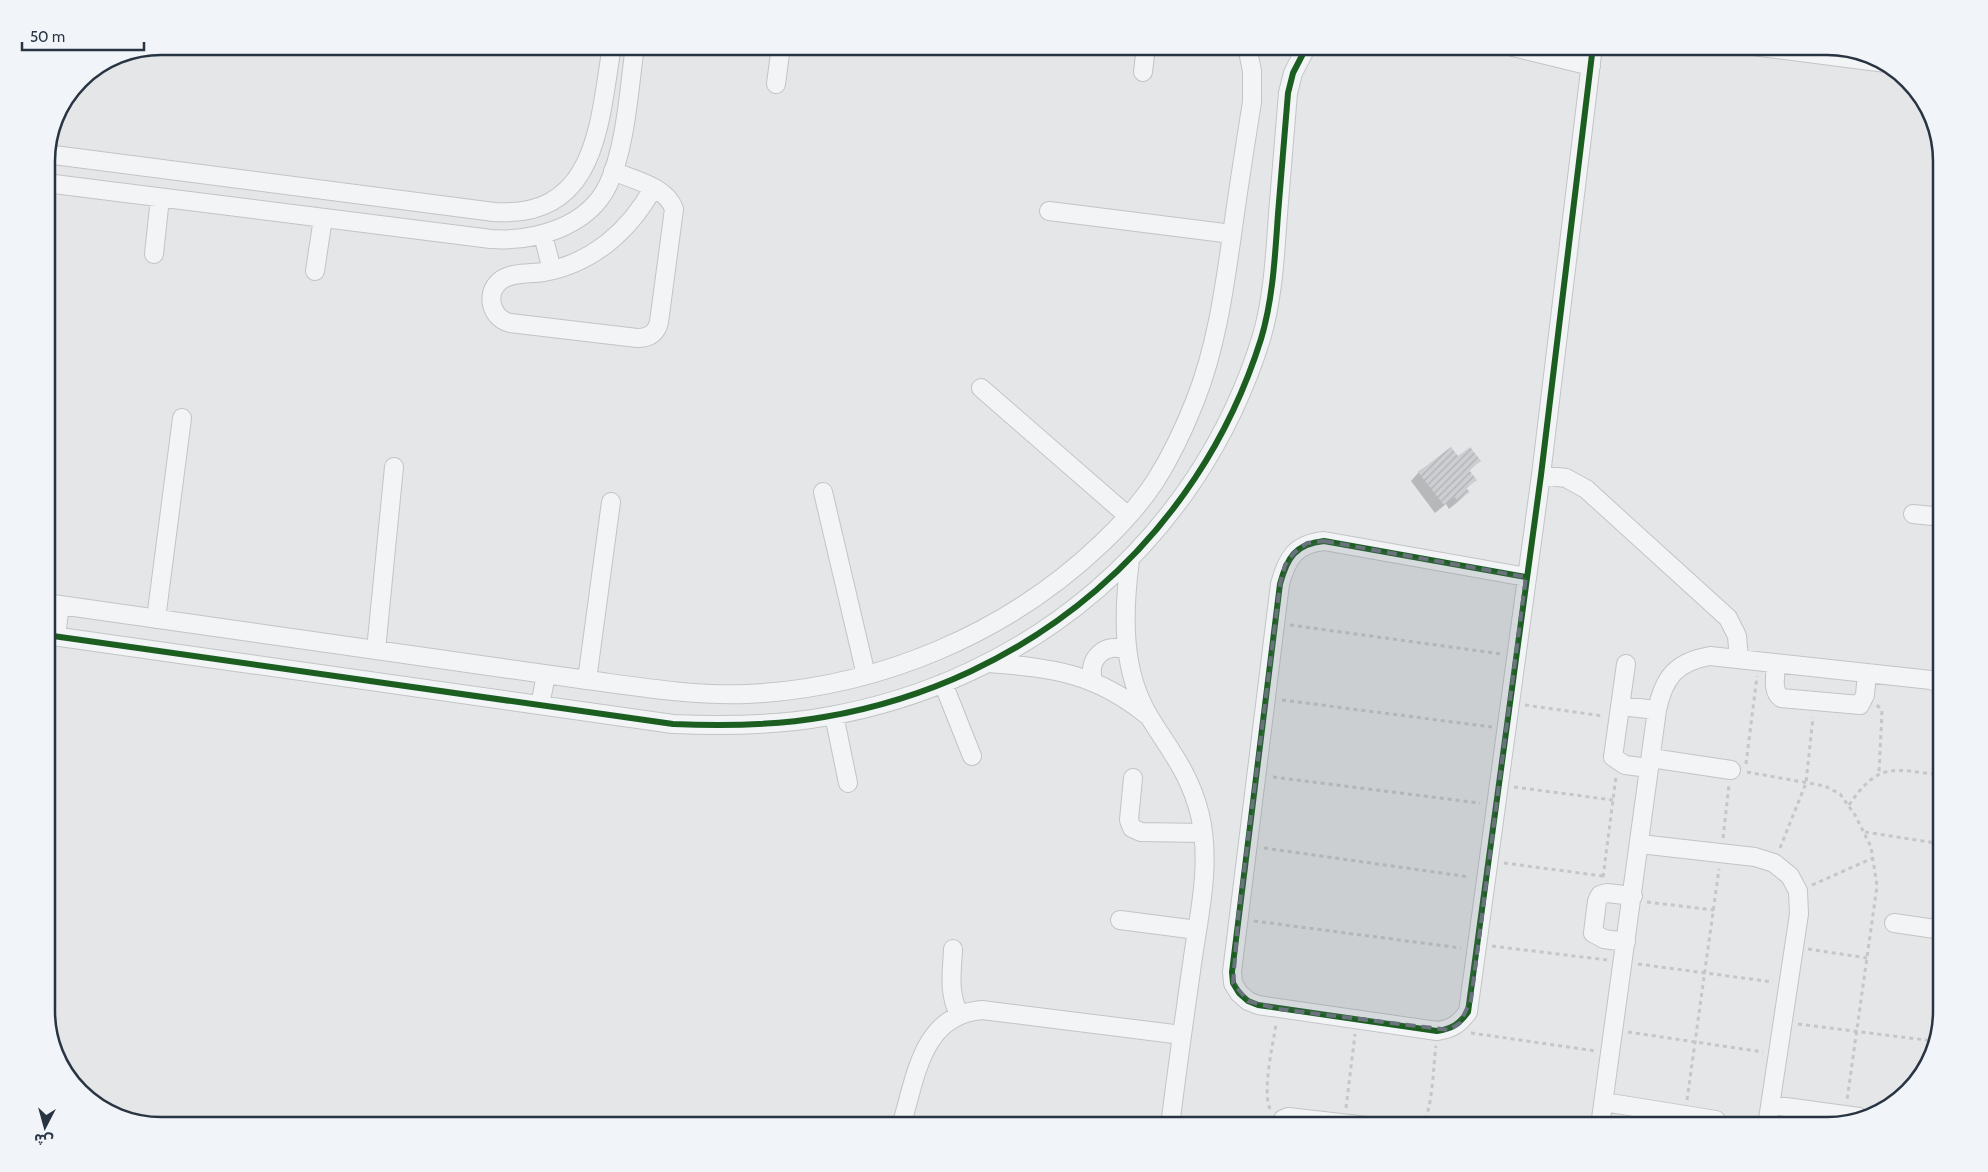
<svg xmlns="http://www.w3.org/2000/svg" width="1988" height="1172" viewBox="0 0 1988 1172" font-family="Cabin,'Noto Sans Arabic',sans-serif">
  <defs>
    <pattern id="building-hatch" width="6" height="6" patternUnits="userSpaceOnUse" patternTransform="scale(1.25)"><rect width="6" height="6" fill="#ccced1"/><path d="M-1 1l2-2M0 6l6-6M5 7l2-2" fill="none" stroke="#afb2b5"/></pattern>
  </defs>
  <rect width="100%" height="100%" fill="#e4e6e8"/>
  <path fill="#0003" d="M 1458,457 L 1479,461 L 1469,471 L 1475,480 L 1466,489 L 1468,492 L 1460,500 L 1449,509 L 1446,504 L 1435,513 L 1411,481 L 1419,472 Z"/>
  <path fill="url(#building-hatch)" d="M 1451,447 L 1458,456 L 1470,447 L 1481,461 L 1469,470 L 1477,480 L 1466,488 L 1470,492 L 1458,501 L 1455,497 L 1444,505 L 1418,472 Z"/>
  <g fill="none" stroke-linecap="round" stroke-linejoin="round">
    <g stroke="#c2c4c6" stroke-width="20">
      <path id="minor" d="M 1509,46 L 1591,66
        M 1753,46 L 1886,63
        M 1143,72 L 1146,46
        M 776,84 L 781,46
        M 46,154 L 494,212 C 598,219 599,122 612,46
        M 613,171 C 633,180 666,186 674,209 L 659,322 C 656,334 648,338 637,338 L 510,323 C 492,319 484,294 500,281 C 510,272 531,274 544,272 C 593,263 630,230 653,188
        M 46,183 L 491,239 C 534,242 588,227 608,185 C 626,147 629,88 635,46
        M 1049,211 L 1232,234
        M 543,235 L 552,270
        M 154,254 L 160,198
        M 315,271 L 323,218
        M 981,388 L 1128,516
        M 1541,475 L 1566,478 L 1586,489 L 1728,618 L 1737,636 L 1739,659
        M 823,492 L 866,675
        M 1913,514 L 1942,517
        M 1130,560 C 1123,613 1121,671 1150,718 C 1171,752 1190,774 1200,815 C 1211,862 1200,910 1193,957 C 1185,1013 1177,1070 1170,1126
        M 1526,577 L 1324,541 C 1295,544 1287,558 1280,584 L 1232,972 L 1233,983 L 1239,993 L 1248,1001 L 1258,1005 L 1437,1031 C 1452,1029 1459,1024 1468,1012 L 1541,475 L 1593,46
        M 46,603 L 587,680 C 640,687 693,696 747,694 C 878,688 1007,634 1102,543 C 1121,525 1141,503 1156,480 C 1171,456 1184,429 1195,401 C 1216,348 1224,291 1232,235 C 1238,190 1245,146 1252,102 L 1252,71 L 1247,46
        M 156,619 L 182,418
        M 46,635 L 673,724 C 723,726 774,726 824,717 C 1030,682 1198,540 1261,339 C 1273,299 1275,256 1278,214 C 1281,174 1285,133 1288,93 L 1293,73 L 1307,46
        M 56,636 L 60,605
        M 376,650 L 394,467
        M 989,663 C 1053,668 1095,673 1147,715
        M 1776,663 C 1776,675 1771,690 1781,698 L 1860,705 L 1865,695 L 1867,673
        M 1626,664 L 1613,757 L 1625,765 L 1649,768
        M 587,680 L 611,502
        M 1093,681 C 1087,658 1105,642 1127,650
        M 943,683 L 972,756
        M 540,705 L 546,675
        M 1620,706 L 1657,710
        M 834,715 L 848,783
        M 1651,758 L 1731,770
        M 1133,778 L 1129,820 L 1132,828 L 1141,832 L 1203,833
        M 1640,844 L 1755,857 L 1774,863 L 1790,876 L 1798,891 L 1799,914 L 1767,1126
        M 1120,920 L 1197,930
        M 1894,923 L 1942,930
        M 1626,942 L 1604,939 L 1593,933 L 1597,901 L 1600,895 L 1607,893 L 1633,896
        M 953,949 C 952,972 948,993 959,1014
        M 1604,1102 L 1716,1120
        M 1771,1105 L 1859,1117
        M 901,1126 C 916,1078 921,1015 982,1010 L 1182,1035
        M 1280,1126 L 1283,1119 L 1288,1117 L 1367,1126
        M 1600,1126 L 1657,710 C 1664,677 1676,662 1710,656 L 1931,680 L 1942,685"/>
    </g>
    <path stroke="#c4c7ca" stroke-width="3" stroke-dasharray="4 4" stroke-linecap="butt" d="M 1290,625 L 1502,654
      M 1282,700 L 1492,727
      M 1525,705 L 1603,716
      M 1877,705 L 1882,711 L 1879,773
      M 1746,764 L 1757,676
      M 1747,772 L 1825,786 L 1840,794 L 1855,815 L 1871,847 L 1877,886 L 1847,1100
      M 1273,777 L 1480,803
      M 1514,787 L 1613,800
      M 1849,805 C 1880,760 1893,770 1942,775
      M 1865,832 L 1942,844
      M 1723,838 L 1729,785
      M 1264,848 L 1470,877
      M 1780,848 L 1806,783 L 1813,717
      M 1504,863 L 1603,876
      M 1603,877 L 1616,777
      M 1812,885 L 1873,858
      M 1647,902 L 1714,910
      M 1254,921 L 1461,948
      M 1492,946 L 1607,960
      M 1808,949 L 1867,958
      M 1638,964 L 1773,982
      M 1798,1024 L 1934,1041
      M 1628,1032 L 1763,1052
      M 1471,1033 L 1596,1051
      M 1687,1100 L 1719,869
      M 1346,1108 L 1355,1034
      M 1270,1109 C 1262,1090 1273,1045 1276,1024
      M 1732,1122 L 1751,1125
      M 1421,1126 C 1433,1113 1433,1065 1436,1046"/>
    <use href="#minor" stroke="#f2f4f5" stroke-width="18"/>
    <g stroke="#f1f4f8" stroke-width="9">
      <path id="cycleway" d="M 1526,577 L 1324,541 C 1295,544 1287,558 1280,584 L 1232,972 L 1233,983 L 1239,993 L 1248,1001 L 1258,1005 L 1437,1031 C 1452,1029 1459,1024 1468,1012 L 1541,475 L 1593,46
        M 46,635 L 673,724 C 723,726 774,726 824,717 C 1030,682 1198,540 1261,339 C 1273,299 1275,256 1278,214 C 1281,174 1285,133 1288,93 L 1293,73 L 1307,46"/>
    </g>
    <use href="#cycleway" stroke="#1b5e20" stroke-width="6"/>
  </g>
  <path fill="#6a727d" fill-opacity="0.2" stroke="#6a727d" stroke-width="4" stroke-dasharray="10 6" stroke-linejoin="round" d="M 1324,541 L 1526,577 L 1471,1000 L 1460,1023 L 1449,1030 L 1278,1009 L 1248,1001 L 1233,983 L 1238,919 L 1280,584 L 1285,565 L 1294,553 L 1307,543 Z"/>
  <path d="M0 0H1988V1172H0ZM161 55H1827A106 106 0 0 1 1933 161V1011A106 106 0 0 1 1827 1117H161A106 106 0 0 1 55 1011V161A106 106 0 0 1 161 55Z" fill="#f1f4f8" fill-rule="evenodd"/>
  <path fill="none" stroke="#293443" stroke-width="2.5" d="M161 55H1827A106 106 0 0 1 1933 161V1011A106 106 0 0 1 1827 1117H161A106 106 0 0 1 55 1011V161A106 106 0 0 1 161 55Z"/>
  <g transform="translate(45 1127) rotate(186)" stroke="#f1f4f8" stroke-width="4" paint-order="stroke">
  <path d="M0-4L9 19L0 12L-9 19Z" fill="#293443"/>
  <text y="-8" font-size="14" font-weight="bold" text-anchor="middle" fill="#293443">ش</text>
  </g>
  <path d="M22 42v8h122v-8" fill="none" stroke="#293443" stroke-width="2.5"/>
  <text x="30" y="42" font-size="15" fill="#293443" stroke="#f1f4f8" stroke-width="4" paint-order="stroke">50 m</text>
</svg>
